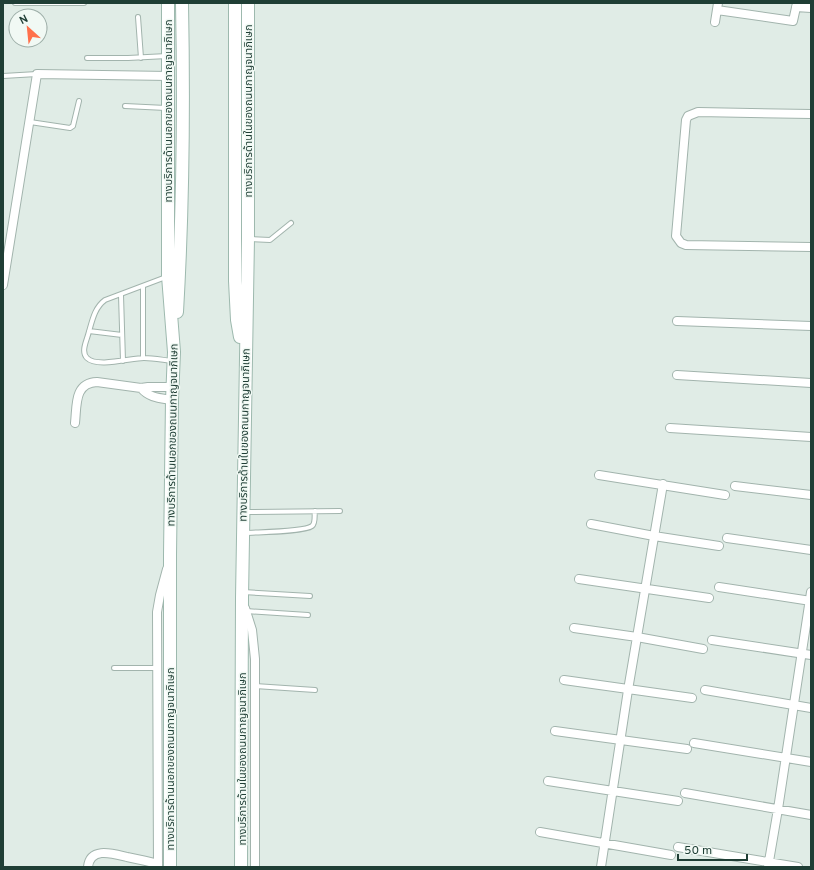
<svg xmlns="http://www.w3.org/2000/svg" width="814" height="870" viewBox="0 0 814 870" font-family="Overpass,'Noto Sans Thai',sans-serif">
  <rect width="100%" height="100%" fill="#e0ece6"/>
  <g fill="none" stroke-linecap="round" stroke-linejoin="round">
    <g stroke="#a2b4ad" stroke-width="6">
      <path id="lane" d="M 15,3 L 73,3
        M 73,3 L 84,3
        M 138,17 L 141,58
        M 87,58 L 128,58 L 167,56
        M 3,76 L 37,74
        M 125,106 L 166,108
        M 30,122 L 70,128 L 73,126 L 79,101
        M 250,239 L 270,240 L 291,223
        M 166,277 L 105,300 C 94,308 92,322 88,335 C 86,342 81,352 87,358 C 97,368 131,358 144,358 C 153,358 163,360 172,361
        M 143,287 L 143,358
        M 121,295 L 123,361
        M 89,331 L 122,335
        M 246,512 L 340,511
        M 245,533 C 258,532 304,532 312,526 C 316,523 314,515 315,511
        M 243,592 L 310,596
        M 246,611 L 308,615
        M 114,668 L 157,668
        M 255,686 L 315,690"/>
    </g>
    <g stroke="#a2b4ad" stroke-width="10">
      <path id="street" d="M 796,7 L 811,8
        M 717,10 L 793,21 L 797,3
        M 715,22 L 718,3
        M 811,114 L 698,112 L 688,116 L 686,120 L 676,236 L 681,243 L 686,245 L 811,247
        M 3,285 L 37,74 L 169,76
        M 677,321 L 811,326
        M 677,375 L 811,383
        M 141,388 C 149,398 160,398 172,400
        M 75,423 C 77,405 74,383 97,382 L 141,388 L 148,387 L 173,387
        M 670,428 L 811,437
        M 599,475 L 725,495
        M 735,486 L 811,495
        M 591,524 L 654,536 L 719,546
        M 727,538 L 811,550
        M 579,579 L 709,598
        M 719,587 L 811,601
        M 245,608 L 252,630 L 255,659 L 255,867
        M 574,628 L 637,637 L 703,649
        M 712,640 L 811,655
        M 564,680 L 692,698
        M 705,690 L 811,708
        M 555,731 L 687,749
        M 694,743 L 811,762
        M 548,781 L 678,801
        M 685,793 L 811,815
        M 540,832 L 671,855
        M 678,847 L 798,867
        M 88,867 C 90,846 114,854 127,857 C 137,859 147,861 158,864
        M 158,867 L 157,612 L 160,595 L 167,569
        M 601,867 L 628,690 L 663,484
        M 768,867 L 778,809 L 811,592"/>
    </g>
    <g stroke="#9db9ae" stroke-width="14">
      <path id="secondary" d="M 168,3 L 168,276 L 174,352 L 172,400 L 170,555 L 170,867
        M 235,3 L 235,281 L 237,320 L 240,337
        M 177,312 C 183,209 184,106 182,3
        M 241,867 L 242,598 L 248,238 L 248,3"/>
    </g>
    <use href="#lane" stroke="#fff" stroke-width="4"/>
    <use href="#street" stroke="#fff" stroke-width="8"/>
    <use href="#secondary" stroke="#fff" stroke-width="12"/>
  </g>
  <g text-anchor="middle" stroke-width="3" stroke-linejoin="round" paint-order="stroke">
    <g font-size="11" fill="#1f3e35" stroke="#f1f9f4">
      <text transform="translate(168 111) rotate(-90)" y="4">ทางบริการด้านนอกของถนนกาญจนาภิเษก</text>
      <text transform="translate(248 111) rotate(-90)" y="4">ทางบริการด้านในของถนนกาญจนาภิเษก</text>
      <text transform="translate(172 435) rotate(-89)" y="4">ทางบริการด้านนอกของถนนกาญจนาภิเษก</text>
      <text transform="translate(244 435) rotate(-89)" y="4">ทางบริการด้านในของถนนกาญจนาภิเษก</text>
      <text transform="translate(170 759) rotate(-90)" y="4">ทางบริการด้านนอกของถนนกาญจนาภิเษก</text>
      <text transform="translate(242 759) rotate(-90)" y="4">ทางบริการด้านในของถนนกาญจนาภิเษก</text>
    </g>
  </g>
  <rect width="814" height="870" fill="none" stroke="#1f3e35" stroke-width="8"/>
  <g transform="translate(28 28) rotate(333)"><circle r="19" fill="#f1f9f4" stroke="#9daea8"/>
  <path d="M0-3L7 15L0 10L-7 15Z" fill="#ff704b"/>
  <text y="-6" font-size="11" font-weight="bold" text-anchor="middle" fill="#1f3e35">N</text>
  </g>
  <path d="M678 854v6h69v-6" fill="none" stroke="#1f3e35" stroke-width="2"/>
  <text x="684" y="854" font-size="12" fill="#1f3e35" stroke="#f1f9f4" stroke-width="3" paint-order="stroke">50 m</text>
</svg>
